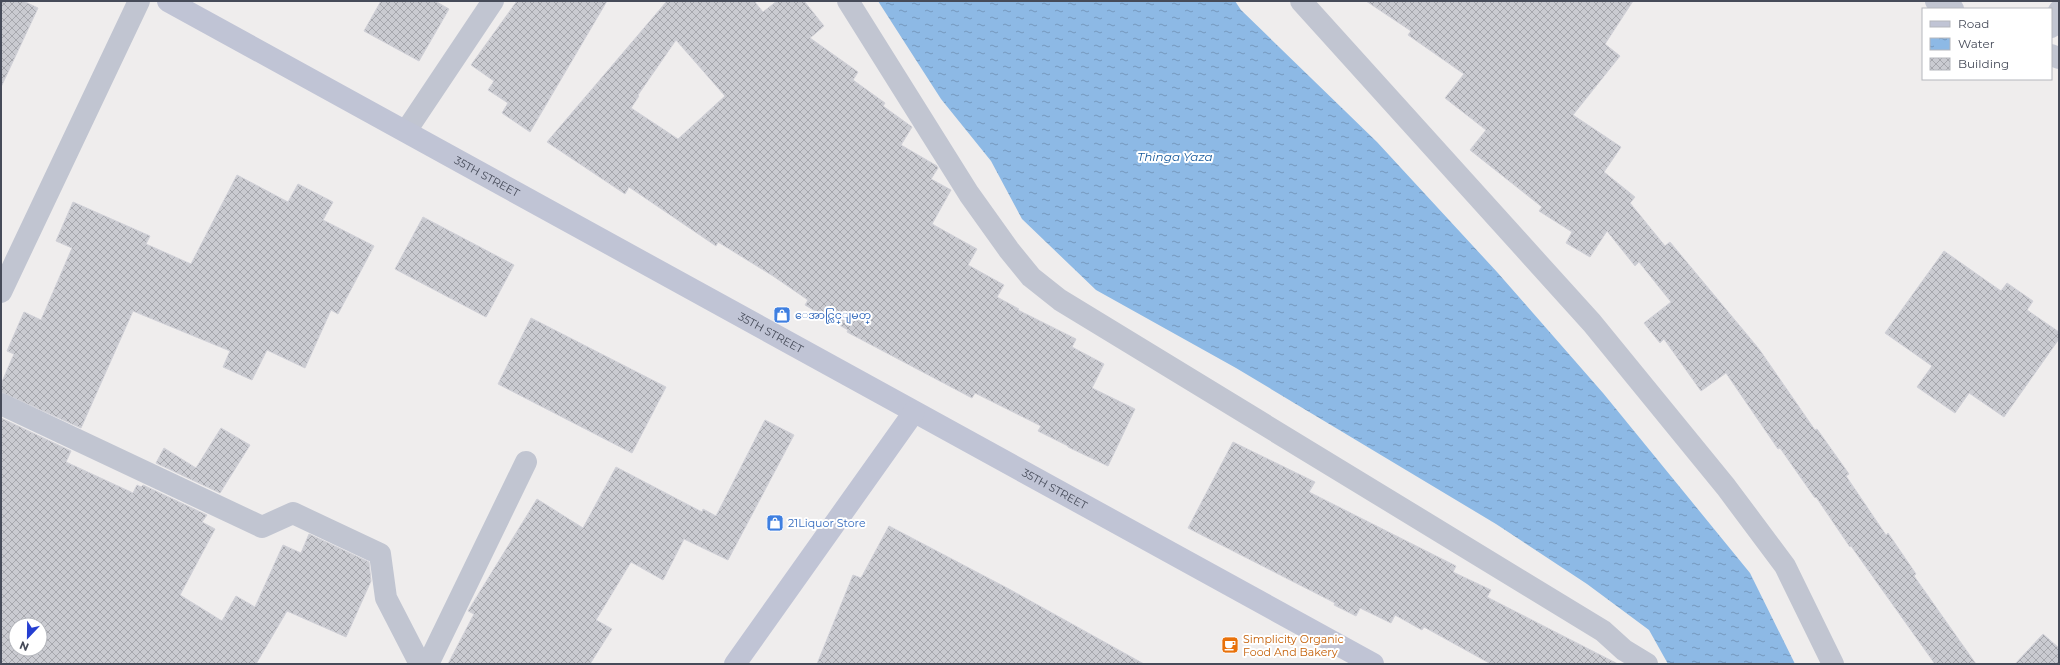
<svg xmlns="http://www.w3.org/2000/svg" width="2060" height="665" viewBox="0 0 2060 665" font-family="Montserrat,'Noto Sans Myanmar',sans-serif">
  <defs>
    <pattern id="water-ripples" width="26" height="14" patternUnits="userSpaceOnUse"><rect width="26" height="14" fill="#8db9e5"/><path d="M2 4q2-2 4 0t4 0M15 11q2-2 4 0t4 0" fill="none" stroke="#7598bd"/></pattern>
    <pattern id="building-cross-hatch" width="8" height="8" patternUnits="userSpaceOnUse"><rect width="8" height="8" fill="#cacbd1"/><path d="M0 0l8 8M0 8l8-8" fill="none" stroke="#a6a7ad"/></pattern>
  </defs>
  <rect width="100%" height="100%" fill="#efeded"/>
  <path fill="url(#water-ripples)" d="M 878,1 L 1235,1 L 1241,10 L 1377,142 L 1497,272 L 1603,393 L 1750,573 L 1795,664 L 1668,664 L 1649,630 L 1587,584 L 1496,524 L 1236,368 L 1096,290 L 1022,219 L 991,161 L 941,99 Z"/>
  <path fill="url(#building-cross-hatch)" stroke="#d1d1d8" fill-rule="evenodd" d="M 1,1 L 23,1 L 38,8 L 1,87 Z
    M 381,1 L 435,1 L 449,9 L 419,61 L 364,31 Z
    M 517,1 L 607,1 L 530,132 L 502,113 L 508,103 L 488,90 L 494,81 L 471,65 Z
    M 667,1 L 754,1 L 763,12 L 777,1 L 804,1 L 824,26 L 810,38 L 858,72 L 853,80 L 885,103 L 883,106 L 912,127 L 901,145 L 937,166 L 938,168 L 931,179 L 951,190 L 932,224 L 977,249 L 968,265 L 1004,285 L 997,297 L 1019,309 L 1018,310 L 1076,339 L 1072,347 L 1104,364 L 1092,388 L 1135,409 L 1108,466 L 1068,447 L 1068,446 L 1038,431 L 1041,426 L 975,393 L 972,398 L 847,332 L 848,330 L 805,305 L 808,300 L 773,276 L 718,242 L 716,246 L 629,187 L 625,194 L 547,142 ZM 676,40 L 725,96 L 678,139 L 631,108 L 639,96 L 638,95 Z
    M 1366,1 L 1633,1 L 1605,44 L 1620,56 L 1573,115 L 1621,147 L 1604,172 L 1635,197 L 1630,203 L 1665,246 L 1670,242 L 1759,349 L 1815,430 L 1817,429 L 1849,474 L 1846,476 L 1886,535 L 1888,533 L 1916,574 L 1914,576 L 1976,664 L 1935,664 L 1851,546 L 1850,547 L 1816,497 L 1815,498 L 1780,448 L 1778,449 L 1726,373 L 1701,391 L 1664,339 L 1660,343 L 1644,323 L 1671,302 L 1639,262 L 1635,266 L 1607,231 L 1590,257 L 1566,243 L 1572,232 L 1539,211 L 1542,207 L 1470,150 L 1486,130 L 1445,98 L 1464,74 L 1408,35 L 1411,31 Z
    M 237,175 L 288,202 L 298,184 L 333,202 L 323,220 L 374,246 L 338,314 L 331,310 L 305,368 L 267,350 L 252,380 L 223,367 L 230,351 L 133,311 L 81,428 L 1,392 L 1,384 L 14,354 L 7,351 L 24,312 L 41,320 L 72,248 L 56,241 L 73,202 L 150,236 L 146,244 L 191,264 Z
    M 423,217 L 514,265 L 486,317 L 395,269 Z
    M 1944,251 L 2001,291 L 2007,283 L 2033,301 L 2027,310 L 2059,332 L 2059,339 L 2004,417 L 1969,393 L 1955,413 L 1917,387 L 1932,366 L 1885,333 Z
    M 531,318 L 666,387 L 632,453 L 498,384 Z
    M 1,418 L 71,451 L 66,462 L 133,493 L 137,485 L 141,487 L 143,485 L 207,515 L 202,522 L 215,529 L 180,595 L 222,621 L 236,596 L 255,607 L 283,545 L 301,553 L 309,534 L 369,562 L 371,581 L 346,637 L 287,611 L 256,664 L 1,664 ZM 16,625 L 40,625 L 40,649 L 16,649 Z
    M 765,420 L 794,435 L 728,560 L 684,539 L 663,580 L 631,562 L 596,620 L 612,629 L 590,664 L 448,664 L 474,614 L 468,611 L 537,499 L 583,528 L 616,467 L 702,512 L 703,509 L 716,516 Z
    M 221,428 L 250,445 L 220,493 L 156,463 L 164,448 L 196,468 Z
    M 1233,442 L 1315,482 L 1309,492 L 1456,566 L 1453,572 L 1491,590 L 1487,597 L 1618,664 L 1491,664 L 1424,627 L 1422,630 L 1395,615 L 1391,623 L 1360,608 L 1356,616 L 1334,605 L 1335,603 L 1188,528 Z
    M 889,526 L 1009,589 L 1144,664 L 817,664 L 853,575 L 861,578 Z
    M 2043,634 L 2059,648 L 2059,664 L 2015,664 Z"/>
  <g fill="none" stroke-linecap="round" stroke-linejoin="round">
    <path stroke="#c1c5d1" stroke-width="22" d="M 848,1 L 969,194 L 1009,250 L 1031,277 L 1060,300 L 1603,631 L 1624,650 L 1647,664
      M 1301,1 L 1592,323 L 1726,487 L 1785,566 L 1833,664
      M 1936,1 L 1953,9
      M 2051,27 L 2059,11
      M 2051,55 L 2059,58
      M 406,131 L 493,1
      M 1,292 L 139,1
      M 1,404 L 262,527 L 293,513 L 380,554 L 386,598 L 420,664
      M 428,664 L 526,462"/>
    <g stroke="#c0c4d5" stroke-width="22">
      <path id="s1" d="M 168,1 L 1373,664"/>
      <path d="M 735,664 L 914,412"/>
    </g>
  </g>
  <defs>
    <g id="shop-square" transform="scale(0.9)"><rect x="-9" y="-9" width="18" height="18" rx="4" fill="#3f7fe0" stroke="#fff"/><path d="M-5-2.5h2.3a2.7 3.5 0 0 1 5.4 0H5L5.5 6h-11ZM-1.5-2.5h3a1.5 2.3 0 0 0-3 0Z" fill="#fff"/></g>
    <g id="cafe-square" transform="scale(0.9)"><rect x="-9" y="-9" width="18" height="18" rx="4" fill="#e8710a" stroke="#fff"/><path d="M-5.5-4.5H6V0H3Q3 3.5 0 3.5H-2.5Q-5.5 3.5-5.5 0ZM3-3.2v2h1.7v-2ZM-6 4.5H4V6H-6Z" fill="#fff"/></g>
  </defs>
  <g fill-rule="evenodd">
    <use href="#shop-square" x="782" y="315"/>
    <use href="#shop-square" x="775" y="523"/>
    <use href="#cafe-square" x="1230" y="645"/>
  </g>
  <g text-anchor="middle" stroke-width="4" stroke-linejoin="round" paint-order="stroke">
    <g font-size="11" fill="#464b59" stroke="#fff">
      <text dy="4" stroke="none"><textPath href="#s1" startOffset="364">35TH STREET</textPath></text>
      <text dy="4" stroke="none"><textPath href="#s1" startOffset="688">35TH STREET</textPath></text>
      <text dy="4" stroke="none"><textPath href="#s1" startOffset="1012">35TH STREET</textPath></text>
    </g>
    <g font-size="11" fill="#366cbe" stroke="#fff" text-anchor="start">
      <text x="795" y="319">ေအာင္လြင္ျမတ္</text>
      <text x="788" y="527">21Liquor Store</text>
    </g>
    <g font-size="11" fill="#c56008" stroke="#fff" text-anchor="start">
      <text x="1243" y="643">Simplicity Organic<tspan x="1243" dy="13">Food And Bakery</tspan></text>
    </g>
    <g font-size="12" font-style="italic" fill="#16599c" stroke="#fff">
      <text x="1175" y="161">Thinga Yaza</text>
    </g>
  </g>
  <rect width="2060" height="665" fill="none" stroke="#464b59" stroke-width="4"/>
  <rect x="1922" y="8" width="130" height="72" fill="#ffffff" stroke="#b5b7bd"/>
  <rect x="1930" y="21" width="20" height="6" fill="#c0c4d5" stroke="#b5b7bd"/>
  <text x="1958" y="28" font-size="12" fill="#464b59">Road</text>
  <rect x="1930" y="38" width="20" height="12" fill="url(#water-ripples)" stroke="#b5b7bd"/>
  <text x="1958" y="48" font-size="12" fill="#464b59">Water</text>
  <rect x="1930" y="58" width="20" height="12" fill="url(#building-cross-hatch)" stroke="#b5b7bd"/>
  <text x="1958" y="68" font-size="12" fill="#464b59">Building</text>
  <g transform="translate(28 637) rotate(202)"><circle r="19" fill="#ffffff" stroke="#b5b7bd"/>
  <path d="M0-3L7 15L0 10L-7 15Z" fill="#253ed1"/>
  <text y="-6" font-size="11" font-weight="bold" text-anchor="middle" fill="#464b59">N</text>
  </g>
</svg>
